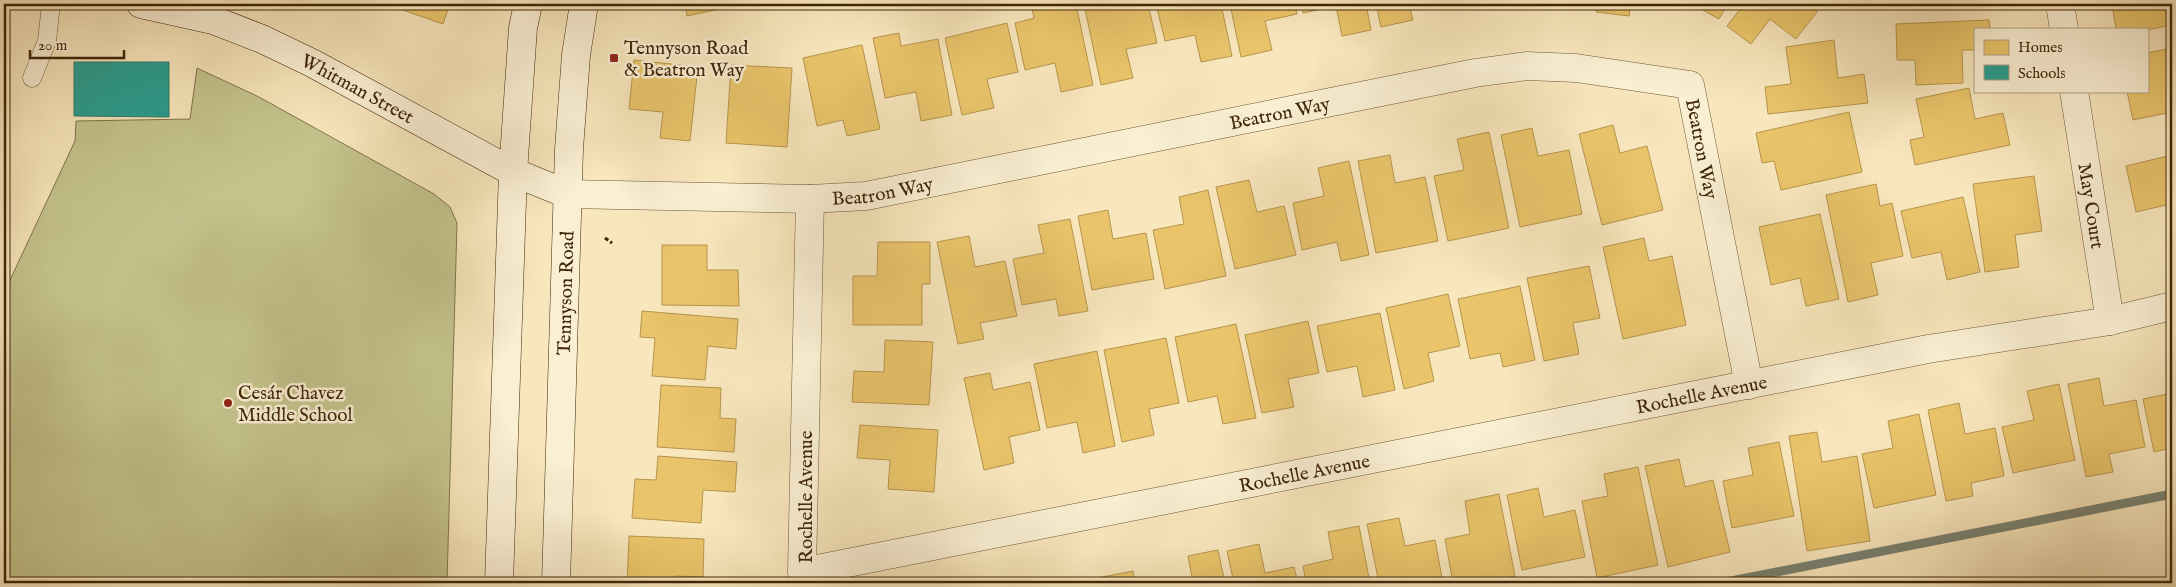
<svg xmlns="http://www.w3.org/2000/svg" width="2176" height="587" viewBox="0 0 2176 587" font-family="'IM FELL English',serif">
  <rect width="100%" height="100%" fill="#f8e6bc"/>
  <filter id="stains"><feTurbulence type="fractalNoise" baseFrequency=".004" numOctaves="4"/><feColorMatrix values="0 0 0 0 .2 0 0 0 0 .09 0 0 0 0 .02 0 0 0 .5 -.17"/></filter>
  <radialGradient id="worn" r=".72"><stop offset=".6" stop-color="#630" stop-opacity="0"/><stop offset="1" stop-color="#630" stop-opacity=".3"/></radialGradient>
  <path fill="#c4c38c" stroke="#81744a" d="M 197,68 L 259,97 L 434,194 L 450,207 L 457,223 L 447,583 L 4,583 L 4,293 L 75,141 L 76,121 L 190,119 Z"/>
  <path fill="#e9c46a" stroke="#b6954d" d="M 399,4 L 450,4 L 443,24 L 397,8 Z
    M 685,4 L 743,4 L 687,16 Z
    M 1031,4 L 1076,4 L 1093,85 L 1061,92 L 1055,63 L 1025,70 L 1015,23 L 1034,18 Z
    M 1084,4 L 1148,4 L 1157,43 L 1126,49 L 1133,78 L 1101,85 Z
    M 1156,4 L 1221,4 L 1232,56 L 1201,62 L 1195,35 L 1165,41 Z
    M 1230,4 L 1295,4 L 1297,14 L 1265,21 L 1272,50 L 1241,57 Z
    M 1301,4 L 1366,4 L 1371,30 L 1342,36 L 1336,6 L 1303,13 Z
    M 1376,4 L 1409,4 L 1413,20 L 1381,27 Z
    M 1478,4 L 1509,4 L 1509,5 L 1478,7 Z
    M 1598,4 L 1631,4 L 1629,16 L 1596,12 Z
    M 1692,4 L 1728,4 L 1719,19 Z
    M 1744,4 L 1823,4 L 1796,39 L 1770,19 L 1751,44 L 1727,26 Z
    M 2117,4 L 2172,4 L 2172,25 L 2147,30 L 2116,29 L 2112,5 Z
    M 1989,20 L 1990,29 L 1975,29 L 1975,50 L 1962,50 L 1963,83 L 1916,85 L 1915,60 L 1897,60 L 1896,24 Z
    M 1007,23 L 1018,72 L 987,79 L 994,108 L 962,115 L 945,38 Z
    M 899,33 L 901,46 L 938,39 L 952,115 L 921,121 L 916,92 L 885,98 L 873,38 Z
    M 1834,40 L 1838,78 L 1864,74 L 1868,103 L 1768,114 L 1765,87 L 1791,84 L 1786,47 Z
    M 862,45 L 880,129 L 847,136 L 843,120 L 817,126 L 803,58 Z
    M 2172,48 L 2172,112 L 2133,120 L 2127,91 L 2147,91 L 2147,53 Z
    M 634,60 L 698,67 L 690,141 L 660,138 L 663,112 L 629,109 Z
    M 731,65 L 792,68 L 787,147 L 726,143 Z
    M 1969,88 L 1975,119 L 2003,113 L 2010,145 L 1915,165 L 1910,140 L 1924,137 L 1916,99 Z
    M 1849,112 L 1862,172 L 1781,190 L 1774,161 L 1762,163 L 1756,133 Z
    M 1613,125 L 1620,153 L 1647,146 L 1663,210 L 1602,225 L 1579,134 Z
    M 1532,128 L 1538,156 L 1569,150 L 1582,214 L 1520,227 L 1501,135 Z
    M 1489,132 L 1509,228 L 1448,241 L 1434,176 L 1464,170 L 1457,139 Z
    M 1390,155 L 1395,183 L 1425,177 L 1438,241 L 1376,253 L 1358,161 Z
    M 2172,155 L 2172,234 L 2166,205 L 2136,212 L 2126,166 Z
    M 1349,161 L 1369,255 L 1341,261 L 1337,242 L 1302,250 L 1293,203 L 1324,196 L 1318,168 Z
    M 2034,176 L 2042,231 L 2015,235 L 2019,267 L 1985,272 L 1973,184 Z
    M 1249,180 L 1257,212 L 1284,206 L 1296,255 L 1235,269 L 1216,187 Z
    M 1876,184 L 1880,206 L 1892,203 L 1903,256 L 1871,263 L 1878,295 L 1848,302 L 1826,195 Z
    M 1208,190 L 1226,276 L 1165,289 L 1153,230 L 1184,224 L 1179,197 Z
    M 1963,197 L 1980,272 L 1947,280 L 1941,252 L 1912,258 L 1901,211 Z
    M 1108,210 L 1113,239 L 1146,233 L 1154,279 L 1092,290 L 1078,216 Z
    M 1820,214 L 1839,299 L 1806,306 L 1800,278 L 1771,285 L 1759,227 Z
    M 1070,219 L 1088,311 L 1059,316 L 1056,299 L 1022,305 L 1013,259 L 1044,253 L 1038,225 Z
    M 969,236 L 975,267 L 1005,261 L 1017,316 L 980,323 L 984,339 L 958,344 L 937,242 Z
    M 1644,238 L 1649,261 L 1672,256 L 1686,325 L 1623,339 L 1603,247 Z
    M 878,242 L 930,242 L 930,284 L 922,284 L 922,325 L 853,325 L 853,276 L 877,276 Z
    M 662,245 L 707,245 L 707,270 L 738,270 L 739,306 L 662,305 Z
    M 1589,266 L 1600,318 L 1573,323 L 1579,354 L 1544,361 L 1527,278 Z
    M 1520,286 L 1535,360 L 1503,367 L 1500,353 L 1470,359 L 1458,299 Z
    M 1448,294 L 1460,346 L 1428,353 L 1434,381 L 1404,389 L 1386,308 Z
    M 642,311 L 738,319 L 736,349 L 708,346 L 705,380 L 652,376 L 655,338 L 640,337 Z
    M 1380,313 L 1395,390 L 1363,397 L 1357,366 L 1327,372 L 1317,326 Z
    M 1308,321 L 1319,373 L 1288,379 L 1294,407 L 1262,413 L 1245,335 Z
    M 1236,324 L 1256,418 L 1223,424 L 1217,396 L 1188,402 L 1175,337 Z
    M 1166,338 L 1179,403 L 1149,409 L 1154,435 L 1122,442 L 1104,350 Z
    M 885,340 L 933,342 L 929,405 L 852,402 L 854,371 L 884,372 Z
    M 1097,351 L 1115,446 L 1083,453 L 1077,422 L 1047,428 L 1034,364 Z
    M 2172,361 L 2172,384 L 2168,362 Z
    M 990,373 L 993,390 L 1030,382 L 1040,430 L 1009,437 L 1014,463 L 984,470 L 964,378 Z
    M 2099,378 L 2104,406 L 2136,400 L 2145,447 L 2109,454 L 2113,472 L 2086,477 L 2068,384 Z
    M 2059,384 L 2075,460 L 2013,473 L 2002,427 L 2034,420 L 2027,391 Z
    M 661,385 L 721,388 L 720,418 L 736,419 L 734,452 L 657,447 Z
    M 2172,393 L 2172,448 L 2154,452 L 2143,399 Z
    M 1959,403 L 1965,434 L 1995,428 L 2004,476 L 1971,483 L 1973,496 L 1946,501 L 1928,410 Z
    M 1919,414 L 1936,495 L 1874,508 L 1862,454 L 1893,448 L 1888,421 Z
    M 860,425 L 938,430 L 934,492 L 888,489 L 890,460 L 857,458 Z
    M 1817,432 L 1822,462 L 1857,456 L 1870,541 L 1807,551 L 1789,436 Z
    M 1779,442 L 1794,516 L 1732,528 L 1723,481 L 1753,475 L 1748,448 Z
    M 658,456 L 737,462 L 735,492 L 703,490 L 701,523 L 632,518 L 635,479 L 656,480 Z
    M 1679,459 L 1685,487 L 1713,480 L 1730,552 L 1668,567 L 1645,466 Z
    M 1638,467 L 1658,565 L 1597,578 L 1582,501 L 1608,496 L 1604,474 Z
    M 1538,488 L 1544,517 L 1575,510 L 1585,557 L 1522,570 L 1507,495 Z
    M 1499,494 L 1515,576 L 1478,583 L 1453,583 L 1445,539 L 1470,534 L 1465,501 Z
    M 1399,518 L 1405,546 L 1435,540 L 1443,583 L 1379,583 L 1367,524 Z
    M 1359,526 L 1370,583 L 1306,583 L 1303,566 L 1333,559 L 1328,532 Z
    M 629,536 L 704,539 L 703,577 L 675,576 L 675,583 L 627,583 Z
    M 1259,544 L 1265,573 L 1294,567 L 1298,583 L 1234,583 L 1227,551 Z
    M 1218,550 L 1225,583 L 1193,583 L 1188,556 Z
    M 1133,571 L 1135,583 L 1088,583 L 1087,580 Z
    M 1080,579 L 1080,583 L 1054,583 Z"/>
  <path fill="#2a9d8f" stroke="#307966" d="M 74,62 L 169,62 L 169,117 L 74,116 Z"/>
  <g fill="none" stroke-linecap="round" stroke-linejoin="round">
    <path stroke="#798172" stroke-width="9" d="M 1721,583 L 2172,494"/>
    <g stroke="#6c5635" stroke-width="19">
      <path id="lane" d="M 32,78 L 47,41 L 51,4"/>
    </g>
    <g stroke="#6c5635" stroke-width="29">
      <g id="street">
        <path d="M 2060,4 L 2064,29"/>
        <path id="s1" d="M 2074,91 L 2110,321"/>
        <path id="s2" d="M 567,194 L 810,199 L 866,196 L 1475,73 L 1526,66 L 1576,68 L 1690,85 L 1749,385"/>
        <path id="s3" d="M 810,199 L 802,572 L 1928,349 L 2110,321 L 2172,306"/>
      </g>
    </g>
    <g stroke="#3e2608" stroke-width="29">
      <g id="secondary">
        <path id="s4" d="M 141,4 L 213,20 L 262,39 L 312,63 L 513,172 L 567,194"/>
        <path d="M 499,583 L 513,172 L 523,28 L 528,4"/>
        <path id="s5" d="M 556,583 L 569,149 L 576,55 L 584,4"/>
      </g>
    </g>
    <path stroke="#3e2608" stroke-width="3" stroke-dasharray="4 2.5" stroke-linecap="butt" d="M 605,238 L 612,243"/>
    <use href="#lane" stroke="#faefd3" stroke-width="18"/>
    <use href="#street" stroke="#faefd3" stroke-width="28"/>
    <use href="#secondary" stroke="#faefd3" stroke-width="28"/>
  </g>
  <g fill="#8f2418" stroke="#faefd3" stroke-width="2">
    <rect x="609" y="53" width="10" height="10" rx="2.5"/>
    <circle cx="228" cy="403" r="5"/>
  </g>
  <g text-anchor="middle" stroke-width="5" stroke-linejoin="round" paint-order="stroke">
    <g font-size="19" fill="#3e2608" stroke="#faefd3" text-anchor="start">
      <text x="624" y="54">Tennyson Road<tspan x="624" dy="22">&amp; Beatron Way</tspan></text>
      <text x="238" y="399">Cesár Chavez<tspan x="238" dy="22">Middle School</tspan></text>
    </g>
    <g font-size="19" fill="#3e2608" stroke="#faefd3">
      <text dy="7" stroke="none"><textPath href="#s4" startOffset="234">Whitman Street</textPath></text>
      <text dy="7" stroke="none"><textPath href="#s2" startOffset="721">Beatron Way</textPath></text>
      <text dy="7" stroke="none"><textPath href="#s2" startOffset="1202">Beatron Way</textPath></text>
      <text dy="7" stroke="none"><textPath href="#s2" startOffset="316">Beatron Way</textPath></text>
      <text dy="7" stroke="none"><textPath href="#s1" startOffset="116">May Court</textPath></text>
      <text dy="7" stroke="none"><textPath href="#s5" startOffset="290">Tennyson Road</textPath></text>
      <text dy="7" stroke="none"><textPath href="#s3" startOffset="1290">Rochelle Avenue</textPath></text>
      <text dy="7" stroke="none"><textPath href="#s3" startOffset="885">Rochelle Avenue</textPath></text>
      <text transform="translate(805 497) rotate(-90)" y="7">Rochelle Avenue</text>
    </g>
  </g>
  <rect width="2176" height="587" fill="none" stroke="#f8e6bc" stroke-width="20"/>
  <rect x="5" y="5" width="2166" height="577" fill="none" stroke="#3e2608" stroke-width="2.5"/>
  <rect x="10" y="10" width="2156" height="567" fill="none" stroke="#3e2608"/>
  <rect x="1974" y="28" width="175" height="65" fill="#faefd3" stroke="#af9f82"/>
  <rect x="1984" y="40" width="25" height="15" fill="#e9c46a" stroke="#af9f82"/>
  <text x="2018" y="52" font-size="15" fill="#3e2608">Homes</text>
  <rect x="1984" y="65" width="25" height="15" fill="#2a9d8f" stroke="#af9f82"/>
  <text x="2018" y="78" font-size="15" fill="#3e2608">Schools</text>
  <path d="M30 50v8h94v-8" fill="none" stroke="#3e2608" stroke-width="2.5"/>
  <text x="38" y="50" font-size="15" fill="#3e2608" stroke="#faefd3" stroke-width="4" paint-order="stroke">20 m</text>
  <rect width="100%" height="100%" filter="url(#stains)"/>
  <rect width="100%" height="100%" fill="url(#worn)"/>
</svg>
